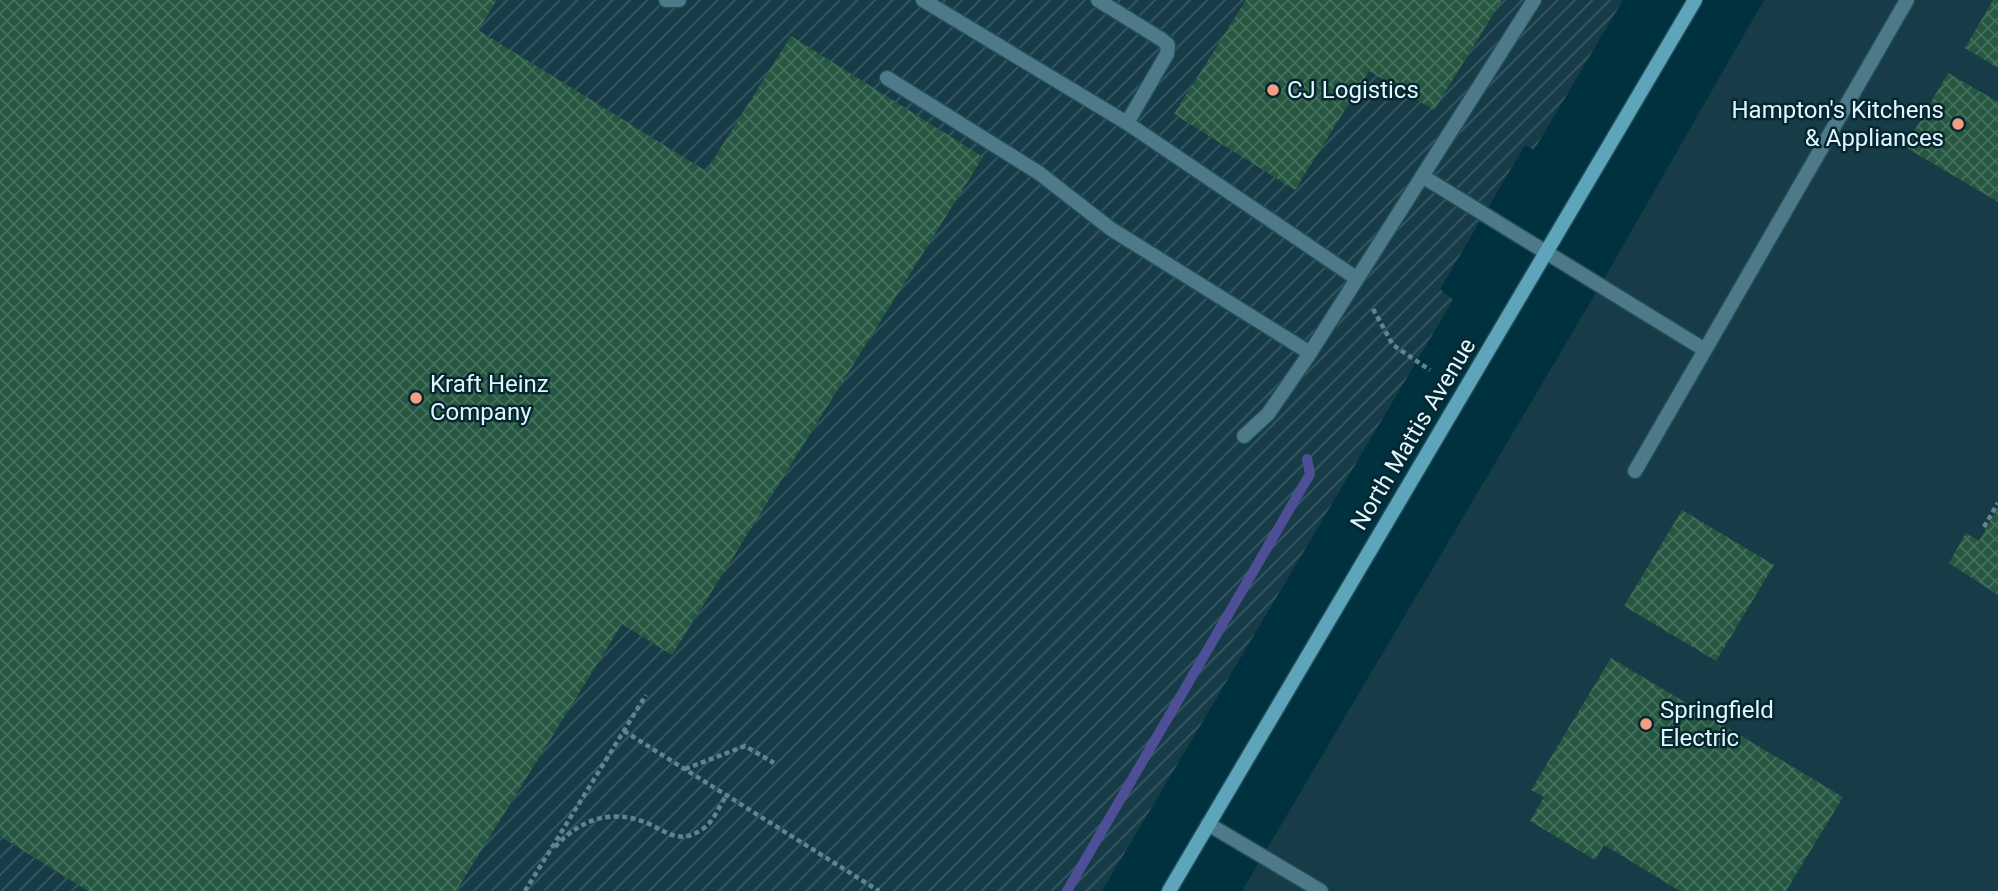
<svg xmlns="http://www.w3.org/2000/svg" width="1998" height="891" viewBox="0 0 1998 891" font-family="Roboto,sans-serif">
  <defs>
    <pattern id="industrial-furrows" width="10" height="10" patternUnits="userSpaceOnUse" patternTransform="scale(1.75)"><rect width="10" height="10" fill="#173c47"/><path d="M-1 1l2-2M0 10L10 0M9 11l2-2" fill="none" stroke="#385963"/></pattern>
    <pattern id="building-cross-hatch" width="8" height="8" patternUnits="userSpaceOnUse" patternTransform="scale(1.75)"><rect width="8" height="8" fill="#265740"/><path d="M0 0l8 8M0 8l8-8" fill="none" stroke="#45705d"/></pattern>
  </defs>
  <rect width="100%" height="100%" fill="#00313e"/>
  <path fill="#173c47" d="M 1764,0 L 1998,0 L 1998,891 L 1242,891 L 1601,284 Z"/>
  <path fill="url(#industrial-furrows)" d="M 0,0 L 1623,0 L 1534,150 L 1525,145 L 1440,289 L 1453,300 L 1102,891 L 0,891 Z"/>
  <g fill="none" stroke-linecap="round" stroke-linejoin="round">
    <path stroke="#4f4f98" stroke-width="10" d="M 1067,891 L 1310,474 L 1307,459"/>
  </g>
  <path fill="url(#building-cross-hatch)" d="M 0,0 L 497,0 L 478,30 L 706,171 L 791,36 L 983,157 L 672,655 L 622,624 L 456,891 L 88,891 L 0,836 Z
    M 1246,0 L 1502,0 L 1434,110 L 1369,71 L 1295,190 L 1174,114 Z
    M 1993,0 L 1998,0 L 1998,68 L 1965,48 Z
    M 1948,73 L 1998,102 L 1998,202 L 1905,147 Z
    M 1998,508 L 1998,595 L 1949,563 L 1966,533 L 1979,541 Z
    M 1682,510 L 1774,565 L 1716,661 L 1624,606 Z
    M 1611,658 L 1843,797 L 1786,891 L 1680,891 L 1604,845 L 1595,860 L 1530,821 L 1544,797 L 1531,790 Z"/>
  <g fill="none" stroke-linecap="round" stroke-linejoin="round">
    <g stroke="#1f4d59" stroke-width="17">
      <path id="service" d="M 666,0 L 679,0
        M 923,0 L 1127,123 L 1356,278
        M 1098,0 L 1161,39 L 1168,45 L 1167,54 L 1127,123
        M 887,78 L 1039,173 L 1111,229 L 1310,353
        M 1422,176 L 1705,350 L 1635,471
        M 1705,350 L 1907,0
        M 1244,436 L 1268,414 L 1310,353 L 1534,0"/>
    </g>
    <g stroke="#1f4d59" stroke-width="17">
      <path id="minor" d="M 1208,824 L 1321,891"/>
    </g>
    <g stroke="#1f4d59" stroke-width="17">
      <path id="secondary" d="M 1169,891 L 1695,0"/>
    </g>
    <path stroke="#5f8590" stroke-width="4.5" stroke-dasharray="5 3.5" stroke-linecap="butt" d="M 1373,309 L 1393,345 L 1430,370
      M 1984,527 L 1998,503
      M 624,731 L 879,891
      M 685,769 L 745,746 L 774,763
      M 555,847 C 580,820 610,808 647,823 C 666,831 679,845 701,830 C 713,823 719,807 726,796
      M 525,891 L 646,695"/>
    <use href="#service" stroke="#4e7988" stroke-width="14"/>
    <use href="#minor" stroke="#4e7988" stroke-width="14"/>
    <use href="#secondary" stroke="#5ea5bc" stroke-width="14"/>
  </g>
  <g fill="#f2a081" stroke="#06262f" stroke-width="2.5">
    <circle cx="1273" cy="90" r="7"/>
    <circle cx="1958" cy="124" r="7"/>
    <circle cx="416" cy="398" r="7"/>
    <circle cx="1646" cy="724" r="7"/>
  </g>
  <g text-anchor="middle" stroke-width="5" stroke-linejoin="round" paint-order="stroke">
    <g font-size="24" fill="#e0f7ff" stroke="#06262f" text-anchor="start">
      <text x="1287" y="98">CJ Logistics</text>
      <text x="1944" y="118" text-anchor="end">Hampton's Kitchens<tspan x="1944" dy="28">&amp; Appliances</tspan></text>
      <text x="430" y="392">Kraft Heinz<tspan x="430" dy="28">Company</tspan></text>
      <text x="1660" y="718">Springfield<tspan x="1660" dy="28">Electric</tspan></text>
    </g>
    <g font-size="24" fill="#e0f7ff" stroke="#06262f">
      <text transform="translate(1413 434) rotate(-59)" y="8">North Mattis Avenue</text>
    </g>
  </g>
</svg>
